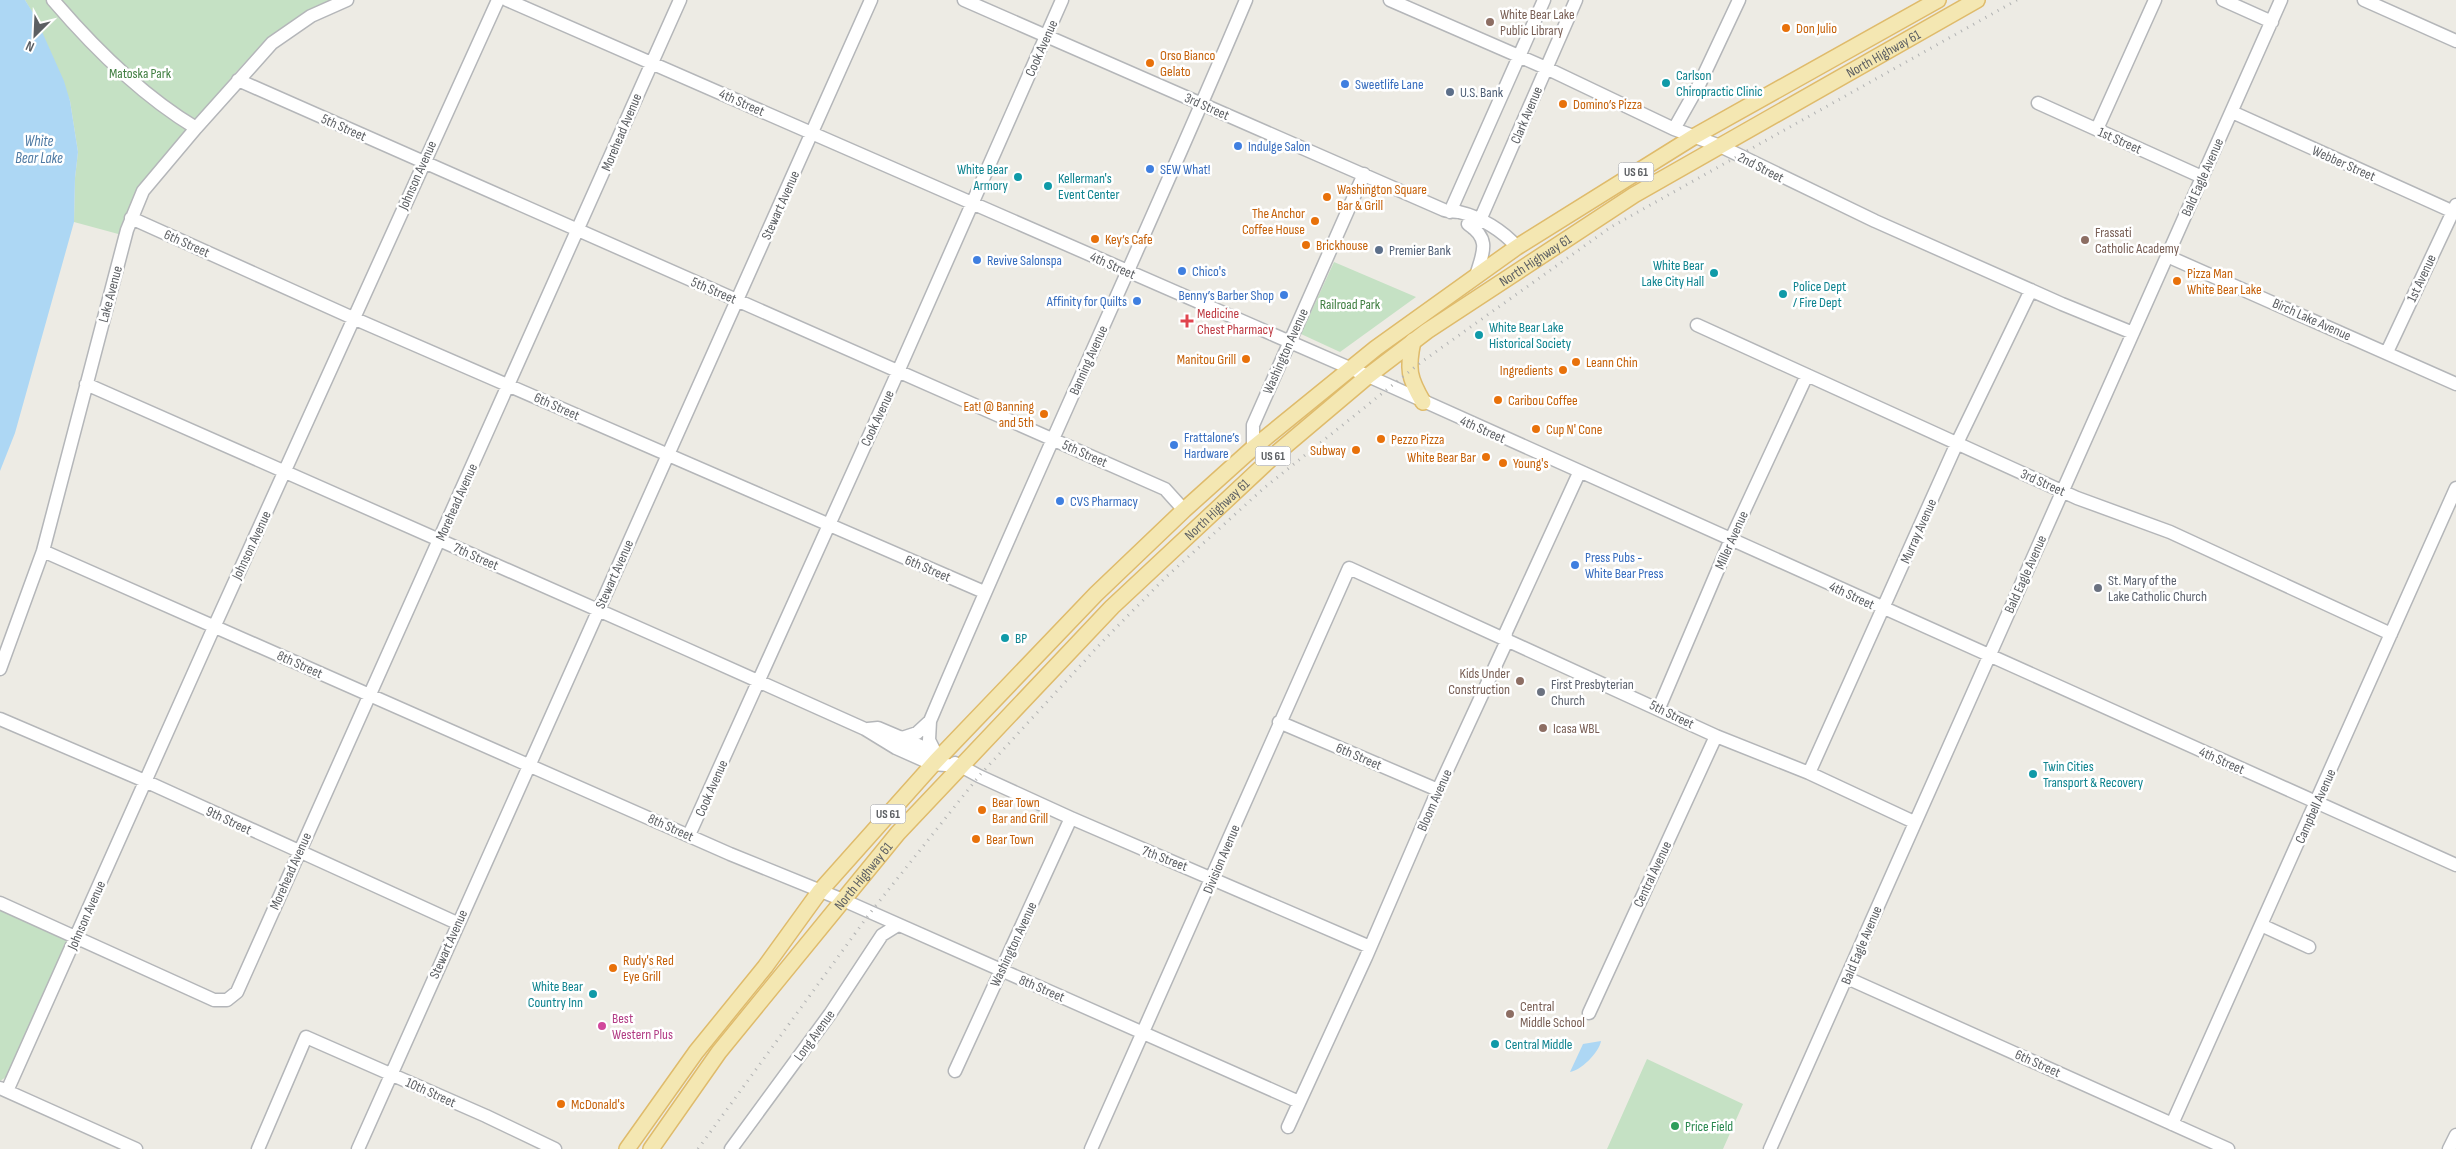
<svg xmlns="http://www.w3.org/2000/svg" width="2456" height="1149" viewBox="0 0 2456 1149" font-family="'Sofia Sans Condensed',sans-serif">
  <rect width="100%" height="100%" fill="#edebe4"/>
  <path fill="#c5e1c4" d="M 25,0 L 332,0 C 244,30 171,160 122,235 L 74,222 L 75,178 L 78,152 L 70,101 L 35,17 Z
    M 1334,262 L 1416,297 L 1340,352 L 1301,334 Z
    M 0,907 L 67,938 L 67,941 L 6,1077 L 0,1081 Z
    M 1647,1059 L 1743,1104 L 1723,1149 L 1607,1149 Z"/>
  <path fill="#add7f4" d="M 0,0 L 25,0 L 35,16 L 64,81 L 70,101 L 78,152 L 75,178 L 74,222 L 15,433 L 0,471 Z
    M 1601,1041 C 1599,1053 1580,1071 1570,1072 L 1583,1044 Z"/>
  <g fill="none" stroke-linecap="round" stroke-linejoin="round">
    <g stroke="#b4b6b9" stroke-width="15">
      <path id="minor" d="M 53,0 C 94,48 141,95 196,128
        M 507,0 L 1368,376 L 2456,865
        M 964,0 L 1444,210 C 1449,212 1454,211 1459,212 C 1481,217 1503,231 1517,247
        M 1390,0 L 1546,68 L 1674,129 L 1720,146 L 1875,221 L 2062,304 L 2133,333
        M 2223,0 L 2272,22
        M 2364,0 L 2456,41
        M 238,80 L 1165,489 L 1184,510
        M 2038,103 L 2202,177
        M 2232,112 L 2456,213
        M 1674,129 L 1700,83 L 1739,0
        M 2097,129 L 2155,0
        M 1450,212 L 1544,0
        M 131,218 L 353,318 L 984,592
        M 1468,224 C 1492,240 1482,254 1476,276
        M 1473,228 L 1480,220 L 1576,0
        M 2167,256 L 2456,384
        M 1697,325 L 2077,498 L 2170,532 L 2391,634
        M 2387,352 L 2456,205
        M 86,384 L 684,648 L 865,729 L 896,748 L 932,764 L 960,766
        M 1253,448 L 1253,425 L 1364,174
        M 43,551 L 730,854 L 843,900 L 1299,1102
        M 0,669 L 43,551 L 127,230 L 143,191 L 196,128 L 272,43 L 311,16 L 347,0
        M 1659,708 L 1731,539 L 1807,375
        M 0,719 L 145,781 L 457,923
        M 1279,722 L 1438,790
        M 868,729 L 878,728 L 937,753
        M 902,738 L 917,733 L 930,721
        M 935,752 L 929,740 L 930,721 C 1032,479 1144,242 1246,0
        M 955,763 L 979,776 L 1071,818 L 1370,947
        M 1809,773 L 1957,443 L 2031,290
        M 689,835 L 893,383 L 1062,0
        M 0,903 L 214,1000 L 227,1000 L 237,992 L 680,0
        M 2261,925 L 2309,947
        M 1847,978 L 2228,1149
        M 1589,1013 L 1716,736
        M 955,1071 L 1071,818
        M 0,1088 L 136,1149
        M 7,1091 L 215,625 L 498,0
        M 2172,1124 L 2456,488
        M 1288,1127 L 1366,957 L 1438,790 L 1505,645 L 1506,632 L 1579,473
        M 258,1149 L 306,1037 L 486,1116 L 555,1149
        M 358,1149 L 871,0
        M 731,1149 L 830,1014 L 882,935 L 898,925
        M 1091,1149 L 1349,568 L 1716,736 L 1809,773 L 1914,822
        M 1770,1149 L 2281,0
        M 2449,1149 L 2456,1135"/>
    </g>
    <g stroke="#dfbb6b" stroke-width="18">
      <g id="major">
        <path d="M 1413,341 C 1407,369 1409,378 1423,402"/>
        <path d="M 627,1149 L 696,1052 L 765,967 L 820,891 L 936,761 L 1096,594 L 1184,510 L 1253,448 L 1376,348 L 1517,247 L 1695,136 L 1938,0"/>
        <path id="s1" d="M 651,1149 L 719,1052 L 898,833 L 1112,607 L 1278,452 L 1368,376 L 1427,331 L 1634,195 L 1977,0"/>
      </g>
    </g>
    <use href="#minor" stroke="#fff" stroke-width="12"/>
    <use href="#major" stroke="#f4e7b2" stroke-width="15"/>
    <path stroke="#b2b3b3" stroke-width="3" stroke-dasharray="1 6" stroke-linecap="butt" d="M 698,1149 L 870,913 L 979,776 L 1102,642 L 1165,578 L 1264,488 L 1420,363 L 1611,227 L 2017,0"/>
  </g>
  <g fill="#8d6e63" stroke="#fff" stroke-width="2">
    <circle cx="1490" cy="22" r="5"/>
    <circle cx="2085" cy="240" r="5"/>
    <circle cx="1520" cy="681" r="5"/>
    <circle cx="1543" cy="728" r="5"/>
    <circle cx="1510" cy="1014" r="5"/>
  </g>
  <g fill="#e8710a" stroke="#fff" stroke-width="2">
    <circle cx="1786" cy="28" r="5"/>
    <circle cx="1150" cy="63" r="5"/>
    <circle cx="1563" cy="104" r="5"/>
    <circle cx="1327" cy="197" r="5"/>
    <circle cx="1315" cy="221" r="5"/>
    <circle cx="1095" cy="239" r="5"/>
    <circle cx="1306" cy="245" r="5"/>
    <circle cx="2177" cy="281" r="5"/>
    <circle cx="1246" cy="359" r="5"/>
    <circle cx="1576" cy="362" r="5"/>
    <circle cx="1563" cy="370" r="5"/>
    <circle cx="1498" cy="400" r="5"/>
    <circle cx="1044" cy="414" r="5"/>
    <circle cx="1536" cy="429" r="5"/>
    <circle cx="1381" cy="439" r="5"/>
    <circle cx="1356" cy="450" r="5"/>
    <circle cx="1486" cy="457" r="5"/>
    <circle cx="1503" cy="463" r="5"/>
    <circle cx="982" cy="810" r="5"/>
    <circle cx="976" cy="839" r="5"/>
    <circle cx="613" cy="968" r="5"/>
    <circle cx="561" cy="1104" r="5"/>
  </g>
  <g fill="#0f9aa8" stroke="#fff" stroke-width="2">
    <circle cx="1666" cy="83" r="5"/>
    <circle cx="1018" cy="177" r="5"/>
    <circle cx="1048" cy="186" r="5"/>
    <circle cx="1714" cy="273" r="5"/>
    <circle cx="1783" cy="294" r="5"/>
    <circle cx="1479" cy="335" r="5"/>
    <circle cx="1005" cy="638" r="5"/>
    <circle cx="2033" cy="774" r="5"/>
    <circle cx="593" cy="994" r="5"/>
    <circle cx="1495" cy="1044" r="5"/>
  </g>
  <g fill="#3f7fe0" stroke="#fff" stroke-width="2">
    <circle cx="1345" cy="84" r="5"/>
    <circle cx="1238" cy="146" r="5"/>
    <circle cx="1150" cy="169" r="5"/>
    <circle cx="977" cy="260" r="5"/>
    <circle cx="1182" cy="271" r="5"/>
    <circle cx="1284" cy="295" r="5"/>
    <circle cx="1137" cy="301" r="5"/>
    <circle cx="1174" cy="445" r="5"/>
    <circle cx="1060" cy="501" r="5"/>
    <circle cx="1575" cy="565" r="5"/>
  </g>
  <g fill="#5c6f8a" stroke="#fff" stroke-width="2">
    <circle cx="1450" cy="92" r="5"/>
    <circle cx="1379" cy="250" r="5"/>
  </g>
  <path fill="#e0444e" stroke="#fff" stroke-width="2" d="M1184.5 313.5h5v5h5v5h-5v5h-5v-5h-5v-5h5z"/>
  <g fill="#6b7280" stroke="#fff" stroke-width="2">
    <circle cx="2098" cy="588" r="5"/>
    <circle cx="1541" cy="692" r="5"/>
  </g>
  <circle fill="#d1479c" stroke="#fff" stroke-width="2" cx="602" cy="1026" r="5"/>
  <circle fill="#2e9e5b" stroke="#fff" stroke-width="2" cx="1675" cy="1126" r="5"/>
  <g text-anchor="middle" stroke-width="5" stroke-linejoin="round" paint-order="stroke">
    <g fill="#fff" stroke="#8d8f92" stroke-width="1">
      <rect x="1618.5" y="162.5" width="35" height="19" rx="4"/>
      <rect x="1255.5" y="446.5" width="35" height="19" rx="4"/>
      <rect x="870.5" y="804.5" width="35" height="19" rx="4"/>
    </g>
    <g font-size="12" font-weight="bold" fill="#5c5f63">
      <text x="1636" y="176">US 61</text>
      <text x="1273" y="460">US 61</text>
      <text x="888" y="818">US 61</text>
    </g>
    <g font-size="14" fill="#785e54" stroke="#fff" text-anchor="start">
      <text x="1500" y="19">White Bear Lake<tspan x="1500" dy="16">Public Library</tspan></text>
      <text x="2095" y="237">Frassati<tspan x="2095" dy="16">Catholic Academy</tspan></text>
      <text x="1510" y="678" text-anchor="end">Kids Under<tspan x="1510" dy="16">Construction</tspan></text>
      <text x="1553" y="733">Icasa WBL</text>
      <text x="1520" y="1011">Central<tspan x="1520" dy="16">Middle School</tspan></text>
    </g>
    <g font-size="14" fill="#c56008" stroke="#fff" text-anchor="start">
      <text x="1796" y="33">Don Julio</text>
      <text x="1160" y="60">Orso Bianco<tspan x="1160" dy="16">Gelato</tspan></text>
      <text x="1573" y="109">Domino’s Pizza</text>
      <text x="1337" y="194">Washington Square<tspan x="1337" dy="16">Bar &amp; Grill</tspan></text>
      <text x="1305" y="218" text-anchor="end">The Anchor<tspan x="1305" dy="16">Coffee House</tspan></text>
      <text x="1105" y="244">Key’s Cafe</text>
      <text x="1316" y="250">Brickhouse</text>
      <text x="2187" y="278">Pizza Man<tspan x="2187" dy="16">White Bear Lake</tspan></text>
      <text x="1236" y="364" text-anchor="end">Manitou Grill</text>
      <text x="1586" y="367">Leann Chin</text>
      <text x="1553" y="375" text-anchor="end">Ingredients</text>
      <text x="1508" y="405">Caribou Coffee</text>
      <text x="1034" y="411" text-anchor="end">Eat! @ Banning<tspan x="1034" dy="16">and 5th</tspan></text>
      <text x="1546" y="434">Cup N' Cone</text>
      <text x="1391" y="444">Pezzo Pizza</text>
      <text x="1346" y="455" text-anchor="end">Subway</text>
      <text x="1476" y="462" text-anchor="end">White Bear Bar</text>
      <text x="1513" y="468">Young's</text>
      <text x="992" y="807">Bear Town<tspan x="992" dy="16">Bar and Grill</tspan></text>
      <text x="986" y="844">Bear Town</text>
      <text x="623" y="965">Rudy's Red<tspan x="623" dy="16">Eye Grill</tspan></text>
      <text x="571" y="1109">McDonald's</text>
    </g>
    <g font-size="14" fill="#5c5f63" stroke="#fff">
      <text transform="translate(1041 48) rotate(-66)" y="5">Cook Avenue</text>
      <text dy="5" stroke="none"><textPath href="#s1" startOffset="1666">North Highway 61</textPath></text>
      <text transform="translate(742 102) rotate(24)" y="5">4th Street</text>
      <text transform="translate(1207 106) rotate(24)" y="5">3rd Street</text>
      <text transform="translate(1526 115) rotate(-67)" y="5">Clark Avenue</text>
      <text transform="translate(344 127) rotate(24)" y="5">5th Street</text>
      <text transform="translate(621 132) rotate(-67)" y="5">Morehead Avenue</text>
      <text transform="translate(2120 140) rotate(24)" y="5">1st Street</text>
      <text transform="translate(2344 163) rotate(24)" y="5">Webber Street</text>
      <text transform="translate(1761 167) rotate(27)" y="5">2nd Street</text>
      <text transform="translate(417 175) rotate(-66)" y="5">Johnson Avenue</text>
      <text transform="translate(2202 177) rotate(-66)" y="5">Bald Eagle Avenue</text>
      <text transform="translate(780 205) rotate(-66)" y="5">Stewart Avenue</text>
      <text transform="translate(187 243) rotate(24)" y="5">6th Street</text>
      <text dy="5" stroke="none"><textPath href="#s1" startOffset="1261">North Highway 61</textPath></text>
      <text transform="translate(1113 265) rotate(24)" y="5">4th Street</text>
      <text transform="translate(2421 278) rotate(-65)" y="5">1st Avenue</text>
      <text transform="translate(714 290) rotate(23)" y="5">5th Street</text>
      <text transform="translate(110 294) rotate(-75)" y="5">Lake Avenue</text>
      <text transform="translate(2312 319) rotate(24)" y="5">Birch Lake Avenue</text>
      <text transform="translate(1285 351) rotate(-66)" y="5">Washington Avenue</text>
      <text transform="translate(1088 360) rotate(-66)" y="5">Banning Avenue</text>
      <text transform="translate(557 406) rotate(24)" y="5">6th Street</text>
      <text transform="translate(877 418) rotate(-65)" y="5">Cook Avenue</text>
      <text transform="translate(1483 429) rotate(24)" y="5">4th Street</text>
      <text transform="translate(1085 453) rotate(24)" y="5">5th Street</text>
      <text transform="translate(2043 482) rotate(24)" y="5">3rd Street</text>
      <text transform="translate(456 502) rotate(-66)" y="5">Morehead Avenue</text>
      <text dy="5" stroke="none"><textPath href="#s1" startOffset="856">North Highway 61</textPath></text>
      <text transform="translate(1918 531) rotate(-66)" y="5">Murray Avenue</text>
      <text transform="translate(1731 540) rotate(-66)" y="5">Miller Avenue</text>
      <text transform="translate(251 545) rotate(-65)" y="5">Johnson Avenue</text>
      <text transform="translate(476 556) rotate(24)" y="5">7th Street</text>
      <text transform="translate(928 568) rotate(23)" y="5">6th Street</text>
      <text transform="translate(614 574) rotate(-66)" y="5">Stewart Avenue</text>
      <text transform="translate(2025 574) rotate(-66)" y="5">Bald Eagle Avenue</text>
      <text transform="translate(1852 595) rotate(25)" y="5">4th Street</text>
      <text transform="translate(300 664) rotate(24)" y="5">8th Street</text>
      <text transform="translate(1672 714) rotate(26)" y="5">5th Street</text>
      <text transform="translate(1359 756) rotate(23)" y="5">6th Street</text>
      <text transform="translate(2222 760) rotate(24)" y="5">4th Street</text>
      <text transform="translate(711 788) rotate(-66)" y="5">Cook Avenue</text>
      <text transform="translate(1434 800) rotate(-66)" y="5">Bloom Avenue</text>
      <text transform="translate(2315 806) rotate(-66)" y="5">Campbell Avenue</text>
      <text transform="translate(229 820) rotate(25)" y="5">9th Street</text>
      <text transform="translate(671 827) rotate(24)" y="5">8th Street</text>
      <text transform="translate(1165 858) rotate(21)" y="5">7th Street</text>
      <text transform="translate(1221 859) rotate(-67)" y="5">Division Avenue</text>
      <text transform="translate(290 871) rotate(-66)" y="5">Morehead Avenue</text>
      <text transform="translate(1652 874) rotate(-65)" y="5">Central Avenue</text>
      <text dy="5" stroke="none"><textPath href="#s1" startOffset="346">North Highway 61</textPath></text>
      <text transform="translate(86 915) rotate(-66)" y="5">Johnson Avenue</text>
      <text transform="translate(448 944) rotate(-66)" y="5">Stewart Avenue</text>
      <text transform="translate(1013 944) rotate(-65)" y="5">Washington Avenue</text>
      <text transform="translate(1861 945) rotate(-67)" y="5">Bald Eagle Avenue</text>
      <text transform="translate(1042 988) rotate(23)" y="5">8th Street</text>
      <text transform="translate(814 1035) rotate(-54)" y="5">Long Avenue</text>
      <text transform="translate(2038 1063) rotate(24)" y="5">6th Street</text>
      <text transform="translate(431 1092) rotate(24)" y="5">10th Street</text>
    </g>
    <g font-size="14" fill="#407e41" stroke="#fff">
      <text x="140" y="78">Matoska Park</text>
      <text x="1350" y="309">Railroad Park</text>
    </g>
    <g font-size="14" fill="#0d838f" stroke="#fff" text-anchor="start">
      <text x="1676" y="80">Carlson<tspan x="1676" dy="16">Chiropractic Clinic</tspan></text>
      <text x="1008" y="174" text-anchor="end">White Bear<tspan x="1008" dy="16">Armory</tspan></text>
      <text x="1058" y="183">Kellerman's<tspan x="1058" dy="16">Event Center</tspan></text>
      <text x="1704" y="270" text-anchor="end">White Bear<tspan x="1704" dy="16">Lake City Hall</tspan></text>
      <text x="1793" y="291">Police Dept<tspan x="1793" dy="16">/ Fire Dept</tspan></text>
      <text x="1489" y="332">White Bear Lake<tspan x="1489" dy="16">Historical Society</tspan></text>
      <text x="1015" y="643">BP</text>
      <text x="2043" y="771">Twin Cities<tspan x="2043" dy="16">Transport &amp; Recovery</tspan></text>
      <text x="583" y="991" text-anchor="end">White Bear<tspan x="583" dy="16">Country Inn</tspan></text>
      <text x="1505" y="1049">Central Middle</text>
    </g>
    <g font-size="14" fill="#366cbe" stroke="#fff" text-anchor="start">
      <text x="1355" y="89">Sweetlife Lane</text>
      <text x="1248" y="151">Indulge Salon</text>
      <text x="1160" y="174">SEW What!</text>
      <text x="987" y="265">Revive Salonspa</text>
      <text x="1192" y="276">Chico's</text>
      <text x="1274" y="300" text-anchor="end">Benny’s Barber Shop</text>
      <text x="1127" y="306" text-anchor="end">Affinity for Quilts</text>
      <text x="1184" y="442">Frattalone’s<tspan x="1184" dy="16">Hardware</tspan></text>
      <text x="1070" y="506">CVS Pharmacy</text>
      <text x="1585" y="562">Press Pubs -<tspan x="1585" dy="16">White Bear Press</tspan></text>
    </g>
    <g font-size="14" fill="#4e5e75" stroke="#fff" text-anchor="start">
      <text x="1460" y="97">U.S. Bank</text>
      <text x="1389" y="255">Premier Bank</text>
    </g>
    <g font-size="14" fill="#be3a42" stroke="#fff" text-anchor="start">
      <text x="1197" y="318">Medicine<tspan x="1197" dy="16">Chest Pharmacy</tspan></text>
    </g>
    <g font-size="14" fill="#5b616d" stroke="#fff" text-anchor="start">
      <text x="2108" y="585">St. Mary of the<tspan x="2108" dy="16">Lake Catholic Church</tspan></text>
      <text x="1551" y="689">First Presbyterian<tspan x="1551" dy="16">Church</tspan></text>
    </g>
    <g font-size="14" fill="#b23c85" stroke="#fff" text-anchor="start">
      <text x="612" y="1023">Best<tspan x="612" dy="16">Western Plus</tspan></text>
    </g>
    <g font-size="14" fill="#27864d" stroke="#fff" text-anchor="start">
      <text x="1685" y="1131">Price Field</text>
    </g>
    <g font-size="15" font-style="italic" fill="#4d79a3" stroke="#fff">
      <text x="39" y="146">White<tspan x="39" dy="17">Bear Lake</tspan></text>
    </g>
  </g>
  <g transform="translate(35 35) rotate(204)" stroke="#ffffff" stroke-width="4" paint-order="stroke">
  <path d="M0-4L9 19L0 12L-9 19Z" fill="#5c5f63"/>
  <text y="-8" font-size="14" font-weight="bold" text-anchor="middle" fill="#5c5f63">N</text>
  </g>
</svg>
